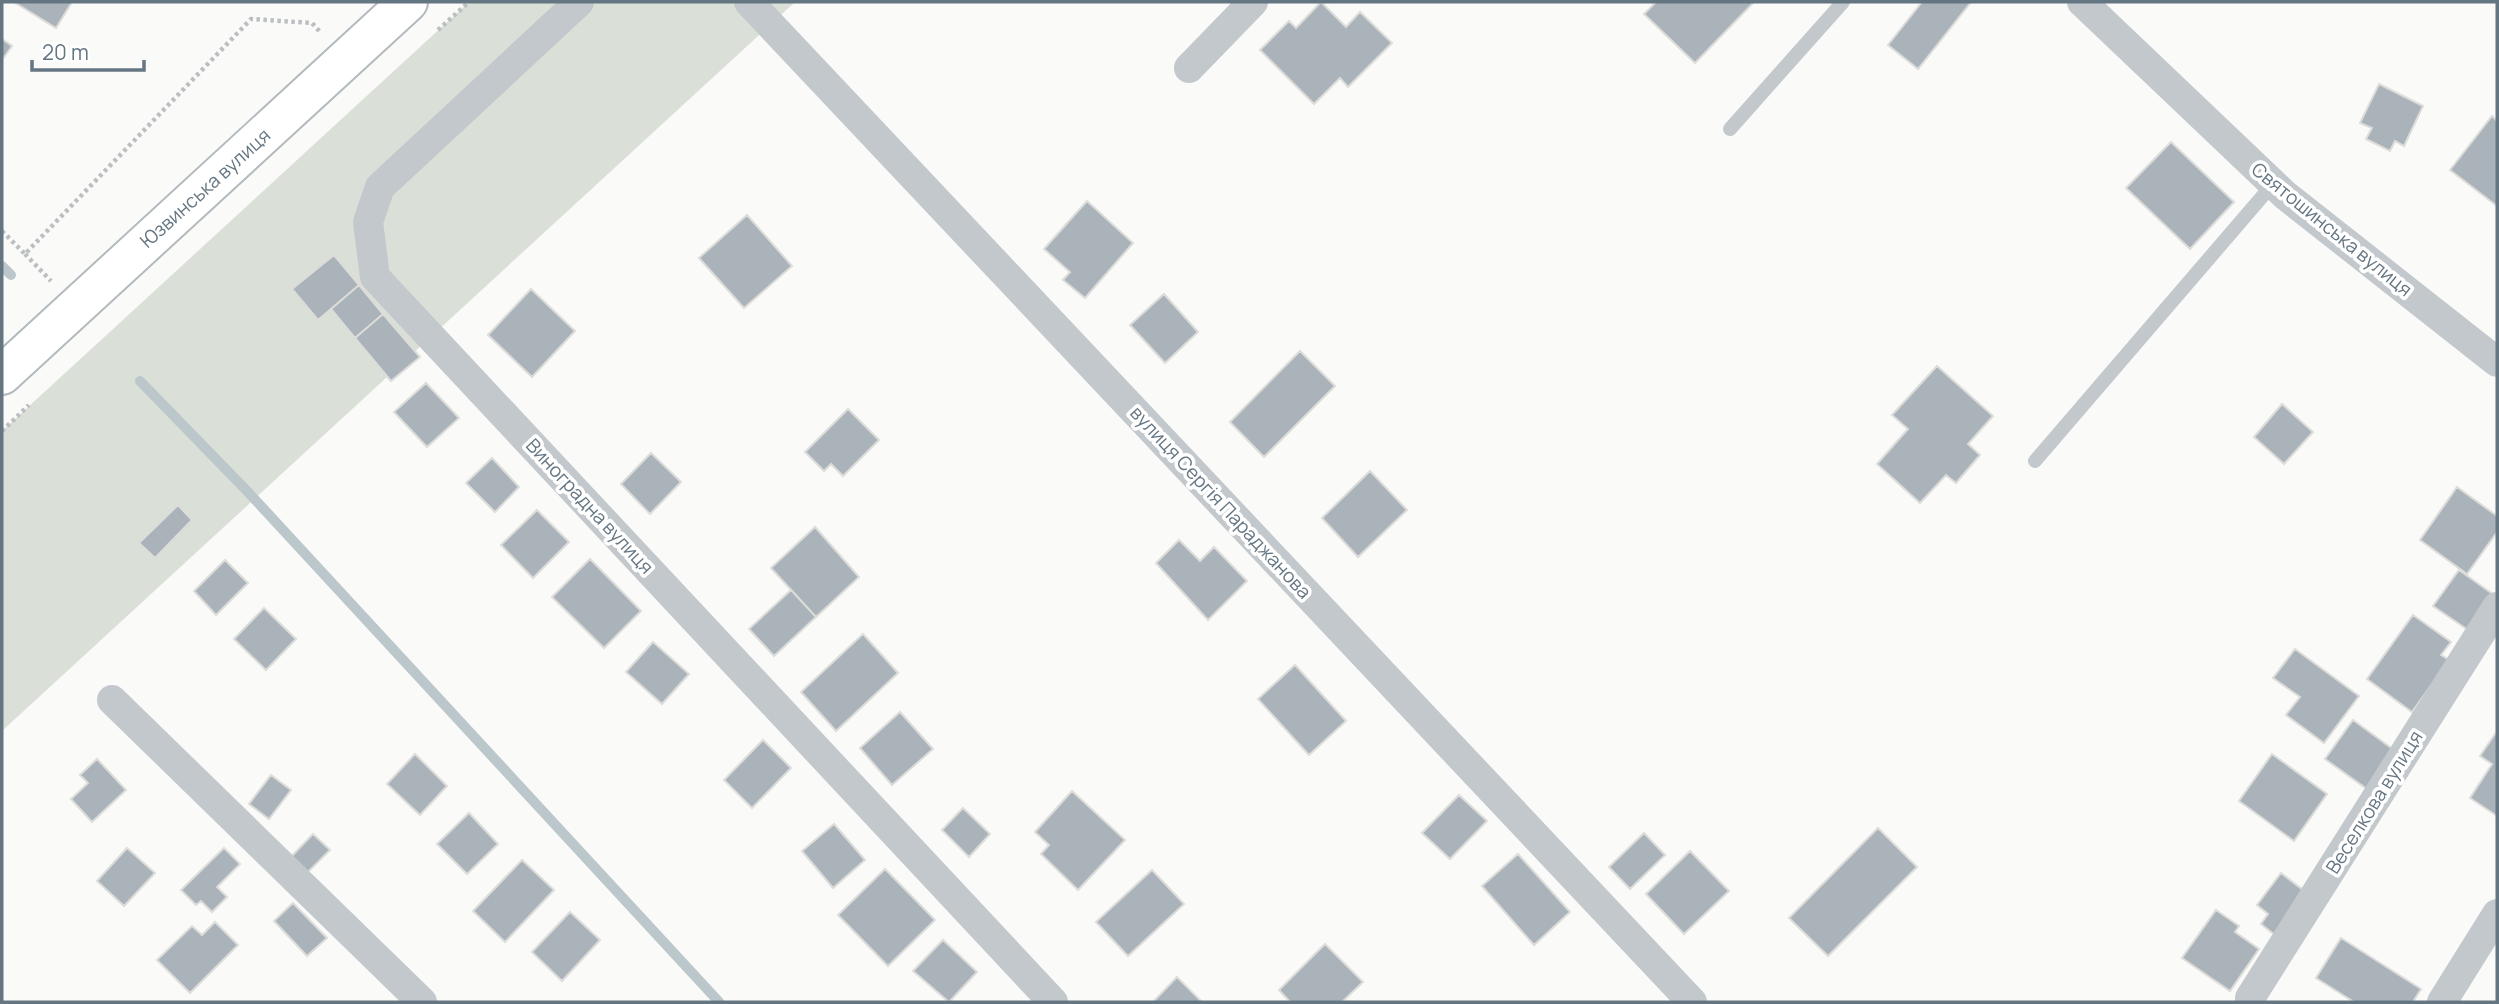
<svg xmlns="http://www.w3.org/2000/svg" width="2499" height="1004" viewBox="0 0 2499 1004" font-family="Manrope,sans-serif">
  <rect width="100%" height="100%" fill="#fafaf8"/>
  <path fill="#dadfd7" d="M 469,2 L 795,2 L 2,731 L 2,431 Z"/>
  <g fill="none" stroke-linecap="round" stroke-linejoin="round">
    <path stroke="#bbc7cb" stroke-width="10" d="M 2,266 L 11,275
      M 140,381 L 248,492 L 719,1002"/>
  </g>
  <path fill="#aab3b9" stroke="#dcdcda" stroke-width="2" d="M 14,2 L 72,2 L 56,28 Z
    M 1321,2 L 1346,27 L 1360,12 L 1392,43 L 1348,87 L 1340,78 L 1314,104 L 1260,50 L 1289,21 L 1296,28 Z
    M 1656,2 L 1754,2 L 1695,63 L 1644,14 Z
    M 1922,2 L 1971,2 L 1918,69 L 1888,45 Z
    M 2,39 L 12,46 L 2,60 Z
    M 2379,84 L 2423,106 L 2404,146 L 2395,141 L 2390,151 L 2366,139 L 2372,128 L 2360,123 Z
    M 2492,116 L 2497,121 L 2497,206 L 2450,170 Z
    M 2171,142 L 2234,202 L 2190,249 L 2126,188 Z
    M 1087,201 L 1133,243 L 1085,298 L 1063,280 L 1070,272 L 1044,249 Z
    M 747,215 L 792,266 L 744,308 L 699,258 Z
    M 334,255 L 359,285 L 318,320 L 292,289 Z
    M 359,285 L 383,314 L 355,338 L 331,309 Z
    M 531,289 L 575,331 L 532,377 L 488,335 Z
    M 1164,294 L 1198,332 L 1165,363 L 1130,325 Z
    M 383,314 L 420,357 L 391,381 L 355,338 Z
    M 1300,351 L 1335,386 L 1264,457 L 1230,422 Z
    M 1937,366 L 1993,416 L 1968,444 L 1980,455 L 1956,483 L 1946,475 L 1920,503 L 1877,464 L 1908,429 L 1892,415 Z
    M 426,383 L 459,418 L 427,447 L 394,412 Z
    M 2282,404 L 2313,432 L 2284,464 L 2254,437 Z
    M 848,409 L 879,440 L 843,476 L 831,464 L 824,471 L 805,452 Z
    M 651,453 L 681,482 L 650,514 L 621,484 Z
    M 492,458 L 519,487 L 495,512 L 466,483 Z
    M 1370,471 L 1407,510 L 1358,557 L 1322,518 Z
    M 2457,487 L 2497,516 L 2497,532 L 2467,574 L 2420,540 Z
    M 178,505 L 192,520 L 155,558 L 139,543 Z
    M 537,510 L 569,542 L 533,578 L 501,545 Z
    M 815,527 L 859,577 L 816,617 L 771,568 Z
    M 1179,540 L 1200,561 L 1214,547 L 1247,581 L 1208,620 L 1156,563 Z
    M 590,559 L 641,611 L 604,648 L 552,597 Z
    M 225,560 L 248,583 L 216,615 L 194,591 Z
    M 2459,570 L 2494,595 L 2468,630 L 2433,606 Z
    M 791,590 L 816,617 L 774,656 L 749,629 Z
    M 264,608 L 296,639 L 266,670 L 234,639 Z
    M 2413,615 L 2451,642 L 2441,655 L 2449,660 L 2412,712 L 2367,679 Z
    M 863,634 L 898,673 L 836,731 L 801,692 Z
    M 653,642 L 689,674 L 662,704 L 626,672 Z
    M 2295,649 L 2359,696 L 2324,743 L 2286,715 L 2300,697 L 2273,678 Z
    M 1295,665 L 1346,721 L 1309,755 L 1258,699 Z
    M 900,712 L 933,749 L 892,785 L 860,748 Z
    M 2353,720 L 2394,750 L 2367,789 L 2325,759 Z
    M 2495,734 L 2497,735 L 2497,816 L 2470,798 L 2492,764 L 2480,756 Z
    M 763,740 L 791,768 L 752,808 L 724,780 Z
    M 415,754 L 447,786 L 420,815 L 387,784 Z
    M 2272,754 L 2327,794 L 2294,841 L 2239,801 Z
    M 97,759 L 126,790 L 92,822 L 71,799 L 88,783 L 80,775 Z
    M 271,775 L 291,790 L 269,819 L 249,804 Z
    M 1072,791 L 1125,840 L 1078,890 L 1041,854 L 1049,845 L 1035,832 Z
    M 1459,795 L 1487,821 L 1450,859 L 1422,833 Z
    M 963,808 L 990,834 L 969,857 L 942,830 Z
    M 469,813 L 498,844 L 467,874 L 437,844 Z
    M 834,824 L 865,860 L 833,888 L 802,851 Z
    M 1878,828 L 1917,867 L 1828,956 L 1789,918 Z
    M 1644,833 L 1665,855 L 1630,889 L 1609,867 Z
    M 313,834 L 330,850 L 307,873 L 290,858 Z
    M 127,848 L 155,873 L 124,906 L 97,881 Z
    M 224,848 L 240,864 L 217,887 L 227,897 L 212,912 L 201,901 L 196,905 L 181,890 Z
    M 1690,851 L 1729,891 L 1684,934 L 1646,894 Z
    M 1518,854 L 1570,912 L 1534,945 L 1482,886 Z
    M 522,860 L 554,890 L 505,942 L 473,911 Z
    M 885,869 L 935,920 L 888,966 L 838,915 Z
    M 1152,870 L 1184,904 L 1128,956 L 1096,922 Z
    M 2281,873 L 2312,897 L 2280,939 L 2261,924 L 2268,914 L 2257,905 Z
    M 293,903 L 327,938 L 307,956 L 274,921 Z
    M 2216,910 L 2239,926 L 2235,932 L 2259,949 L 2230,991 L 2182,958 Z
    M 570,912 L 600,940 L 562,981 L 532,952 Z
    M 215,922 L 238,945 L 190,993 L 157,960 L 192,926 L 202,935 Z
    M 2341,938 L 2421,989 L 2413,1002 L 2354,1002 L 2316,978 Z
    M 943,940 L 977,972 L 949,1002 L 913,971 Z
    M 1325,944 L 1363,982 L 1342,1002 L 1290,1002 L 1279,990 Z
    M 1177,977 L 1202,1002 L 1153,1002 Z"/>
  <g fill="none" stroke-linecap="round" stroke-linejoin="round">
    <g stroke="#b3babf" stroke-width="42">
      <path id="secondary" d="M 2,375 L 408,2"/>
    </g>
    <path stroke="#bbbfc2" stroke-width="4.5" stroke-dasharray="3.5 3.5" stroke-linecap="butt" d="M 438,30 L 469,2
      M 2,231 L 25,254 L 251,19 L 312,23 L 321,33
      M 25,254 L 51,281
      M 2,431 L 29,405"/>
    <path stroke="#c3c8cc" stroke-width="14" d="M 1730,129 L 1843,2
      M 2035,461 L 2273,184"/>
    <path stroke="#c3c8cc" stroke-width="30" d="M 579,2 L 380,187 L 368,222 L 375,277 L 1053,1002
      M 749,2 L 1692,1002
      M 2082,2 L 2285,195 L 2497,362
      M 1189,68 L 1253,2
      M 112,700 L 422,1002
      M 2250,998 L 2497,607
      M 2442,1002 L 2497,914"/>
    <use href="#secondary" stroke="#fff" stroke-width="38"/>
  </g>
  <g text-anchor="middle" stroke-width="7" stroke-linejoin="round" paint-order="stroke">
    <g font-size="19" fill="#657683" stroke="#fff">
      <text transform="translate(205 188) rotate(-42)" y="7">Юзвинська вулиця</text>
      <text transform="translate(2332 229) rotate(39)" y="7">Святошинська вулиця</text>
      <text transform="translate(1221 502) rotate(47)" y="7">вулиця Сергія Параджанова</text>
      <text transform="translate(590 506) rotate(47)" y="7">Виноградна вулиця</text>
      <text transform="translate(2374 802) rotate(-58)" y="7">Веселкова вулиця</text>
    </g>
  </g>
  <rect width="2499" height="1004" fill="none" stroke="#657683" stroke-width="7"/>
  <path d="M32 60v10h112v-10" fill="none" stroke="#657683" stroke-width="3.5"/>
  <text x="42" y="60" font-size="21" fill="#657683" stroke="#ffffff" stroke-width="5" paint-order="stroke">20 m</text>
</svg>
